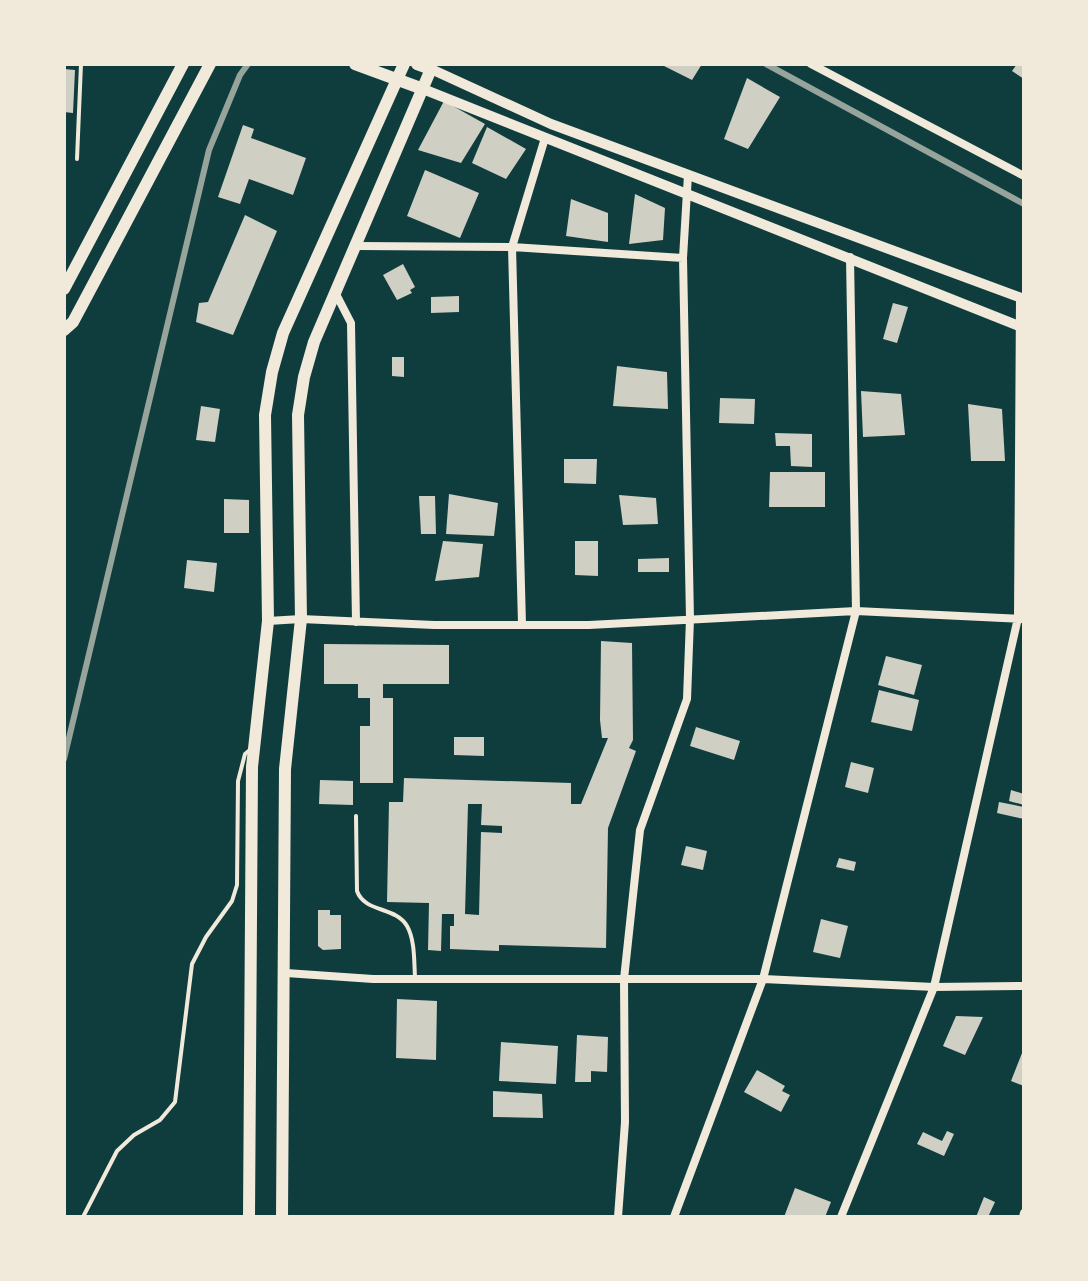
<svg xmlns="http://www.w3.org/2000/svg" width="1088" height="1281" viewBox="0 0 1088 1281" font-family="Karla,sans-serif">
  <rect width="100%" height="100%" fill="#0f3d3e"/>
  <path fill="#cfcfc3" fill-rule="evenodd" d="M 660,64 L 702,64 L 692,80 Z
    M 1017,64 L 1024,64 L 1024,79 L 1012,71 Z
    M 64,69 L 75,70 L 73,113 L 64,112 Z
    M 747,78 L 780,97 L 748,149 L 724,139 Z
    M 444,101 L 485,124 L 461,163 L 418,150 Z
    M 243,125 L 254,129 L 251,138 L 306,158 L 293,195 L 249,179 L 240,204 L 218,197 Z
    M 487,127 L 526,149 L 506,179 L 472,163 Z
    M 425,170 L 479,193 L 460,238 L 407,216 Z
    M 635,194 L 665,208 L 663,240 L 629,244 Z
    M 571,199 L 608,213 L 608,242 L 566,236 Z
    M 245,215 L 277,231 L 233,335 L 196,322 L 199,303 L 208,302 Z
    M 403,264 L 415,287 L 410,290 L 412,293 L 397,300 L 383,275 Z
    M 459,296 L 459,312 L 431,313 L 431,297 Z
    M 893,303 L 908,307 L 897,343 L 883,339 Z
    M 392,357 L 404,357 L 404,377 L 392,376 Z
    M 617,366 L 667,372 L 668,409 L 613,406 Z
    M 861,391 L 901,394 L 905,435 L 863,437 Z
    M 720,398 L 755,399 L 754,424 L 719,423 Z
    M 968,404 L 1002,409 L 1005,461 L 971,461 Z
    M 201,406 L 220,409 L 215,442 L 196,440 Z
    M 775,433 L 812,434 L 812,467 L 791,466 L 790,446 L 776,446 Z
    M 564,459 L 597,459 L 596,484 L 564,483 Z
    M 770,472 L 825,472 L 825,507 L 769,507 Z
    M 449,494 L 498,503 L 494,536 L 446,534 Z
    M 619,495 L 656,498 L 658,524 L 623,525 Z
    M 419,496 L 435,496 L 436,534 L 421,534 Z
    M 224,499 L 249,500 L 249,533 L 224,533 Z
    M 443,541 L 483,544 L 479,577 L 435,581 Z
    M 575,541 L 598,541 L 598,576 L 575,575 Z
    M 669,558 L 669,572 L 638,572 L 638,559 Z
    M 187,560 L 217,563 L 214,592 L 184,588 Z
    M 601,641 L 632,643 L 633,740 L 629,748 L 636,751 L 608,828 L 606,948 L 499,945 L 499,951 L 450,949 L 450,926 L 454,926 L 454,914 L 442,914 L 441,951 L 428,950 L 429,903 L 387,902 L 389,802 L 403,802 L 404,778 L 571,783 L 571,804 L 581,804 L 608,738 L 602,738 L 600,720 ZM 468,804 L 482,804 L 481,825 L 502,826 L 502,833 L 481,832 L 479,915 L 465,914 Z
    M 324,644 L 449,645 L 449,684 L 383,684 L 383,698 L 393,698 L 393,783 L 360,783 L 360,726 L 370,726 L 370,698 L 358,698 L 358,684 L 324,684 Z
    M 886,656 L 922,665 L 914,695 L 878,685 Z
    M 879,690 L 919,700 L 912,731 L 871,722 Z
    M 696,727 L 740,741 L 734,760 L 690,746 Z
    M 454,737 L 484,737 L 484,756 L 454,755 Z
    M 851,762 L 874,768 L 868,793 L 845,787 Z
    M 320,780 L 353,781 L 353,805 L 319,804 Z
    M 1011,790 L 1024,794 L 1024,805 L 1009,801 Z
    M 999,802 L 1024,807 L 1024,819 L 997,813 Z
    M 686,846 L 707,851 L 703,870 L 681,865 Z
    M 839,858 L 856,862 L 854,871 L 836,867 Z
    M 318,910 L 330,910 L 330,915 L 341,915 L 341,949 L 323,950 L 318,946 Z
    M 821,919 L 848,926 L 840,958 L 813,952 Z
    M 397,999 L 437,1001 L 436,1060 L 396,1058 Z
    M 956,1016 L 983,1017 L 965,1055 L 943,1046 Z
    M 577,1035 L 608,1037 L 607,1072 L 591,1071 L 591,1082 L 575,1082 Z
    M 501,1042 L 558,1046 L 556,1084 L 499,1081 Z
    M 1024,1048 L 1024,1086 L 1011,1081 Z
    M 757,1070 L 785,1086 L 782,1091 L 790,1095 L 781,1112 L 744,1092 Z
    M 493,1091 L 542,1094 L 543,1118 L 493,1117 Z
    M 947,1131 L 954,1134 L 944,1156 L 917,1144 L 923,1132 L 942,1141 Z
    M 795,1188 L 831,1202 L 825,1217 L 784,1217 Z
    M 984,1197 L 995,1202 L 988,1217 L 976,1217 Z"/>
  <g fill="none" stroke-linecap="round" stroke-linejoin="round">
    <path stroke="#f1e9da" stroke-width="4" d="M 77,159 L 81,64
      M 356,816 L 357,891 C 365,913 395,906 407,926 C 415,940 414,961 415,977
      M 83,1217 L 117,1151 L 134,1135 L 160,1120 L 175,1102 L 192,964 L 206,937 L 232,901 L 237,885 L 238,781 L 245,754 L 251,749"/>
    <path stroke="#f1e9da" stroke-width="8" d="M 811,64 L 1024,176
      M 357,246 L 512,247 L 683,258
      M 336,294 L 351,323 L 356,622
      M 268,621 L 301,619 L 434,625 L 589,625 L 856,611 L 1024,619
      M 522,624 L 512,247 L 545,138
      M 286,973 L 373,979 L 763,979 L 934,987 L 1024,986
      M 618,1217 L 625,1122 L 624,979 L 640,830 L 687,699 L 690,619 L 683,258 L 688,175
      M 674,1217 L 763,979 L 856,611 L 850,257
      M 841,1217 L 934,987 L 1018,618 L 1020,297
      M 1023,1217 L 1024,1213"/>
    <path stroke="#f1e9da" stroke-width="10" d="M 431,69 L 551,124 L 1024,299
      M 423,89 L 1024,328"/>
    <path stroke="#f1e9da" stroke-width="12" d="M 355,64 L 423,89
      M 64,289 L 183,64
      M 64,330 L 73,322 L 89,292 L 210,64
      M 249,1217 L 252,767 L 268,621 L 265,415 L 272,372 L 283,333 L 404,64
      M 282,1217 L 285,769 L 301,619 L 298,415 L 304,377 L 314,342 L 431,69 L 417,64"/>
    <path stroke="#97a49c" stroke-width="6" d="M 766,64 L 1024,204
      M 64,759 L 209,150 L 240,75 L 248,64"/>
  </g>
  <rect width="1088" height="1281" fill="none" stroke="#f1e9da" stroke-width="132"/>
</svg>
